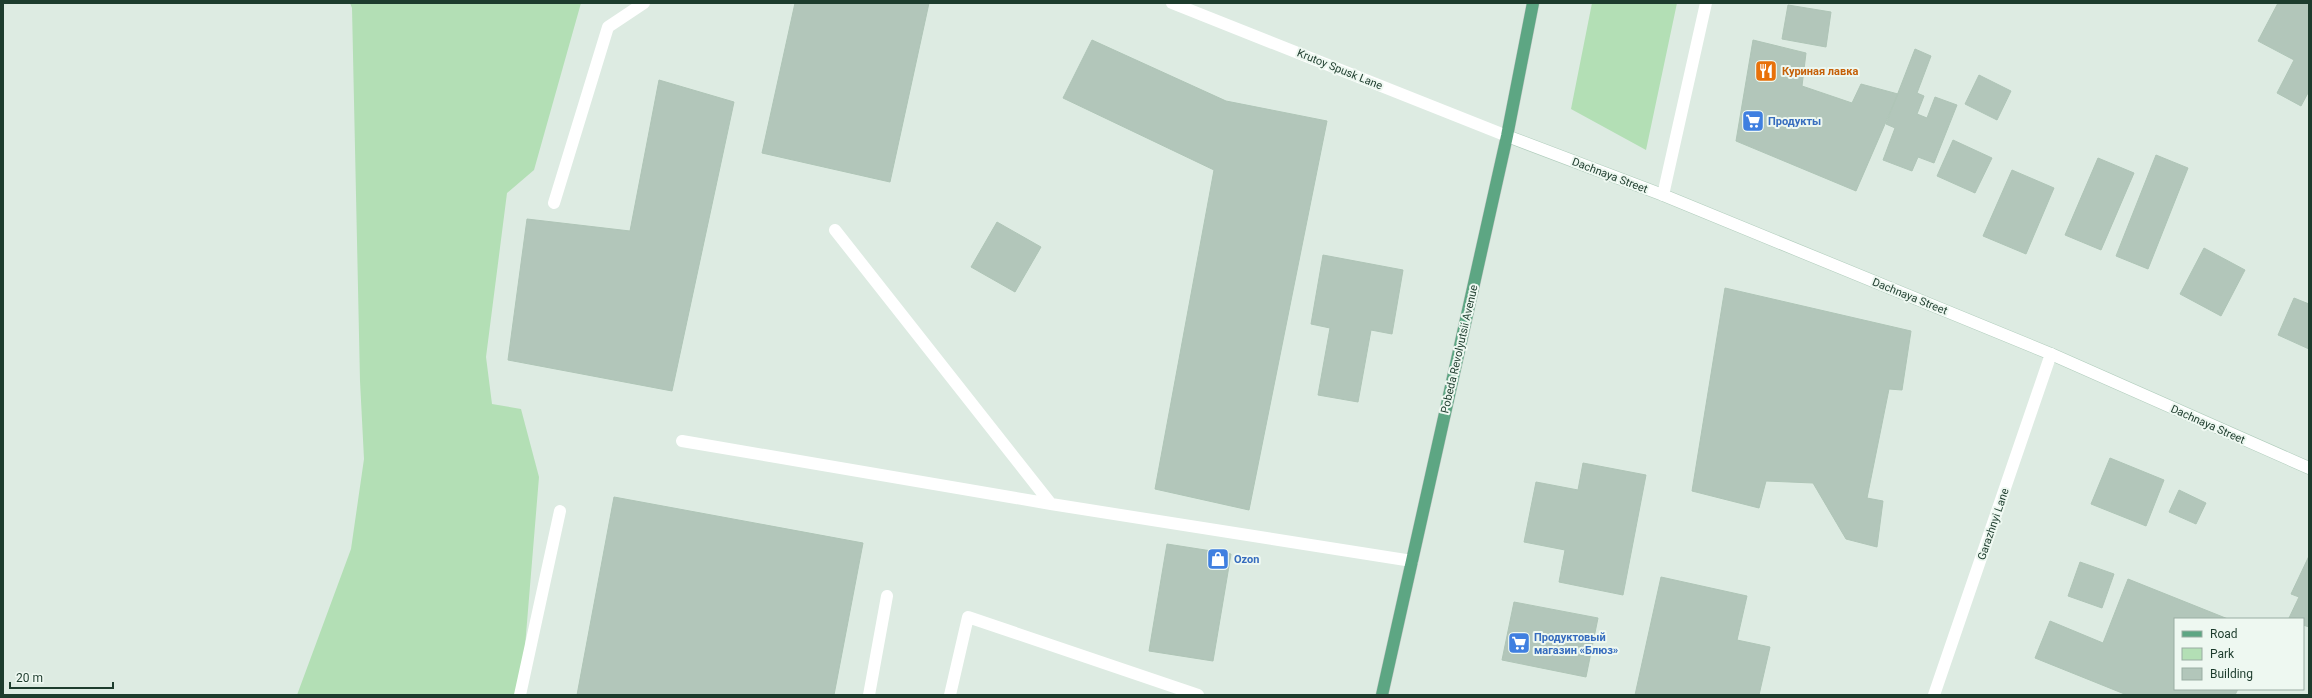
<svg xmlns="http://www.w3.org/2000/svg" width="2312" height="698" viewBox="0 0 2312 698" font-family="Roboto,sans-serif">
  <rect width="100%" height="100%" fill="#ddebe2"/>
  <path fill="#b3dfb5" d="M 350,3 L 581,3 L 534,170 L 507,193 L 486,357 L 492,404 L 521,409 L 539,477 L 521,695 L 297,695 L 351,549 L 364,459 L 360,381 L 352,8 Z
    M 1592,3 L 1677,3 L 1646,150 L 1571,109 Z"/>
  <path fill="#b2c6ba" stroke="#afc5b7" d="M 795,3 L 929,3 L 890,182 L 762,153 Z
    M 2278,3 L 2309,3 L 2309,91 L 2301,106 L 2277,93 L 2294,60 L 2258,41 Z
    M 1788,5 L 1831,12 L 1826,47 L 1782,39 Z
    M 1092,40 L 1226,101 L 1327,121 L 1249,510 L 1155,489 L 1214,170 L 1063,98 Z
    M 1753,40 L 1806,53 L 1802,86 L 1852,103 L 1861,84 L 1898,94 L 1856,191 L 1736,141 Z
    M 1915,49 L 1931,56 L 1917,93 L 1924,96 L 1917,114 L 1927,118 L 1935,97 L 1957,105 L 1934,163 L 1918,157 L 1912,171 L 1883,160 L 1895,128 L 1886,124 Z
    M 1979,75 L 2011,91 L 1997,120 L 1965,104 Z
    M 659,80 L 734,102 L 672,391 L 508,360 L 527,219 L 630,231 Z
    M 1953,140 L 1992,158 L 1975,193 L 1937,176 Z
    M 2156,155 L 2188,168 L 2148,269 L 2116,256 Z
    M 2098,158 L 2134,173 L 2101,250 L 2065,235 Z
    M 2012,170 L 2054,188 L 2026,254 L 1983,236 Z
    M 997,222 L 1041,247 L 1015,292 L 971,267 Z
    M 2204,248 L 2245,270 L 2221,316 L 2180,294 Z
    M 1323,255 L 1403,270 L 1392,334 L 1371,330 L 1358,402 L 1318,395 L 1330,328 L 1311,324 Z
    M 1725,288 L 1911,331 L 1902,390 L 1889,389 L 1867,498 L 1883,501 L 1877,547 L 1846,539 L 1813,483 L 1766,481 L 1759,508 L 1692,491 Z
    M 2294,298 L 2309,304 L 2309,349 L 2278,335 Z
    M 2110,458 L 2164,480 L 2146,526 L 2091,504 Z
    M 1583,463 L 1646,475 L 1623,595 L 1559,582 L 1565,550 L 1524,542 L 1536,482 L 1578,490 Z
    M 2179,490 L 2206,503 L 2196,524 L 2169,512 Z
    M 614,497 L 863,543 L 834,695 L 577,695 Z
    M 1167,544 L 1231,554 L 1213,661 L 1149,651 Z
    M 2309,556 L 2309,627 L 2303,625 L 2303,619 L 2289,618 L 2299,597 L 2291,594 Z
    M 2080,562 L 2114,574 L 2102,608 L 2068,596 Z
    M 1661,577 L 1747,596 L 1737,640 L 1770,647 L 1759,695 L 1635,695 Z
    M 2128,579 L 2228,619 L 2175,619 L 2175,689 L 2238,689 L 2235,695 L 2127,695 L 2035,658 L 2050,621 L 2103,643 Z
    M 1514,602 L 1598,618 L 1586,677 L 1502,660 Z"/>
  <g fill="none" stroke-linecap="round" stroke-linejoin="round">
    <g stroke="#afccbb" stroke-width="13">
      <path id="secondary" d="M 1507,136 L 1663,195 L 2051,354 L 2309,468"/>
    </g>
    <g stroke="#c0c8c4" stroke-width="13">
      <path id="primary" d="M 1382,695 L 1507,136 L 1533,3"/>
    </g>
    <path stroke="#fff" stroke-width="12" d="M 554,203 L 608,27 L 644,3
      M 835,230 L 1051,504
      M 682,441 L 1051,504 L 1412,561
      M 520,695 L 560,511
      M 869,695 L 887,596
      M 950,695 L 968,617 L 1198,695"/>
    <path stroke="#fff" stroke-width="12" d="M 1172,3 L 1507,136
      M 1663,195 L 1706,3
      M 1934,695 L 2051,354"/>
    <use href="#secondary" stroke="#fff" stroke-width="12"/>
    <use href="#primary" stroke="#5da683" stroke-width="12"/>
  </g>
  <defs>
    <g id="restaurant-square" transform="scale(1.15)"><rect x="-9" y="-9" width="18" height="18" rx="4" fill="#e8710a" stroke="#eef8f1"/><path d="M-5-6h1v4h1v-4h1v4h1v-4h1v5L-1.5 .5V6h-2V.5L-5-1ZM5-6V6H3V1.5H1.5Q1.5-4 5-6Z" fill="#fff"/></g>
    <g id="supermarket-square" transform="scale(1.15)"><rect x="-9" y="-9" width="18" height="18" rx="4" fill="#3f7fe0" stroke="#eef8f1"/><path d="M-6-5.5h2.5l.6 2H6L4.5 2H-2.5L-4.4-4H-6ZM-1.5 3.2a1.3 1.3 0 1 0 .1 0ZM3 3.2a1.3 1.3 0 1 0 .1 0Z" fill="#fff"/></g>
    <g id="shop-square" transform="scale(1.15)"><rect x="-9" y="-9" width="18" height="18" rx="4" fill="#3f7fe0" stroke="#eef8f1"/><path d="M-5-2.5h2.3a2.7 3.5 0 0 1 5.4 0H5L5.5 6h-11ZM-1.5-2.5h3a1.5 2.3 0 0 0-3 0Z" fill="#fff"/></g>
  </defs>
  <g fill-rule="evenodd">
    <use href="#restaurant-square" x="1766" y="71"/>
    <use href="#supermarket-square" x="1753" y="121"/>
    <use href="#shop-square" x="1218" y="559"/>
    <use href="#supermarket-square" x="1519" y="643"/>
  </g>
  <g text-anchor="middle" stroke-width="4" stroke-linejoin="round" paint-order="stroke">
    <g font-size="11" fill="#1d3c2d" stroke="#eef8f1">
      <text transform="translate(1340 69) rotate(22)" y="4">Krutoy Spusk Lane</text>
      <text transform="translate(1610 175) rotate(21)" y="4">Dachnaya Street</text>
      <text transform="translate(1910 296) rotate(22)" y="4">Dachnaya Street</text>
      <text transform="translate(1459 349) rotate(-77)" y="4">Pobeda Revolyutsii Avenue</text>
      <text transform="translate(2208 424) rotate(24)" y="4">Dachnaya Street</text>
      <text transform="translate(1993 524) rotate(-71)" y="4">Garazhnyi Lane</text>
    </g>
    <g font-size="11" font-weight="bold" fill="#c56008" stroke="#eef8f1" text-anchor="start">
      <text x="1782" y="75">Куриная лавка</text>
    </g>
    <g font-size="11" font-weight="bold" fill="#366cbe" stroke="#eef8f1" text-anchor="start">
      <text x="1768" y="125">Продукты</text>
      <text x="1234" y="563">Ozon</text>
      <text x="1534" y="641">Продуктовый<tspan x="1534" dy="13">магазин «Блюз»</tspan></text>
    </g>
  </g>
  <rect width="2312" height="698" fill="none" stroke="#1d3c2d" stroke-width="8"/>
  <rect x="2174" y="618" width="130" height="72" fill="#eef8f1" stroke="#9aada3"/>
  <rect x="2182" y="631" width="20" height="6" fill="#5da683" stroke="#9aada3"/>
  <text x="2210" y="638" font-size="12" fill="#1d3c2d">Road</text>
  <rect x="2182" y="648" width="20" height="12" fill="#b3dfb5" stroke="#9aada3"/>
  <text x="2210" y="658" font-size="12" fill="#1d3c2d">Park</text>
  <rect x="2182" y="668" width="20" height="12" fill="#b2c6ba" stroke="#9aada3"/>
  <text x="2210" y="678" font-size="12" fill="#1d3c2d">Building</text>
  <path d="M10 682v6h103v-6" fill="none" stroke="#1d3c2d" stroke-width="2"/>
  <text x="16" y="682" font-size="12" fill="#1d3c2d" stroke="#eef8f1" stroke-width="3" paint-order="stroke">20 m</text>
</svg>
